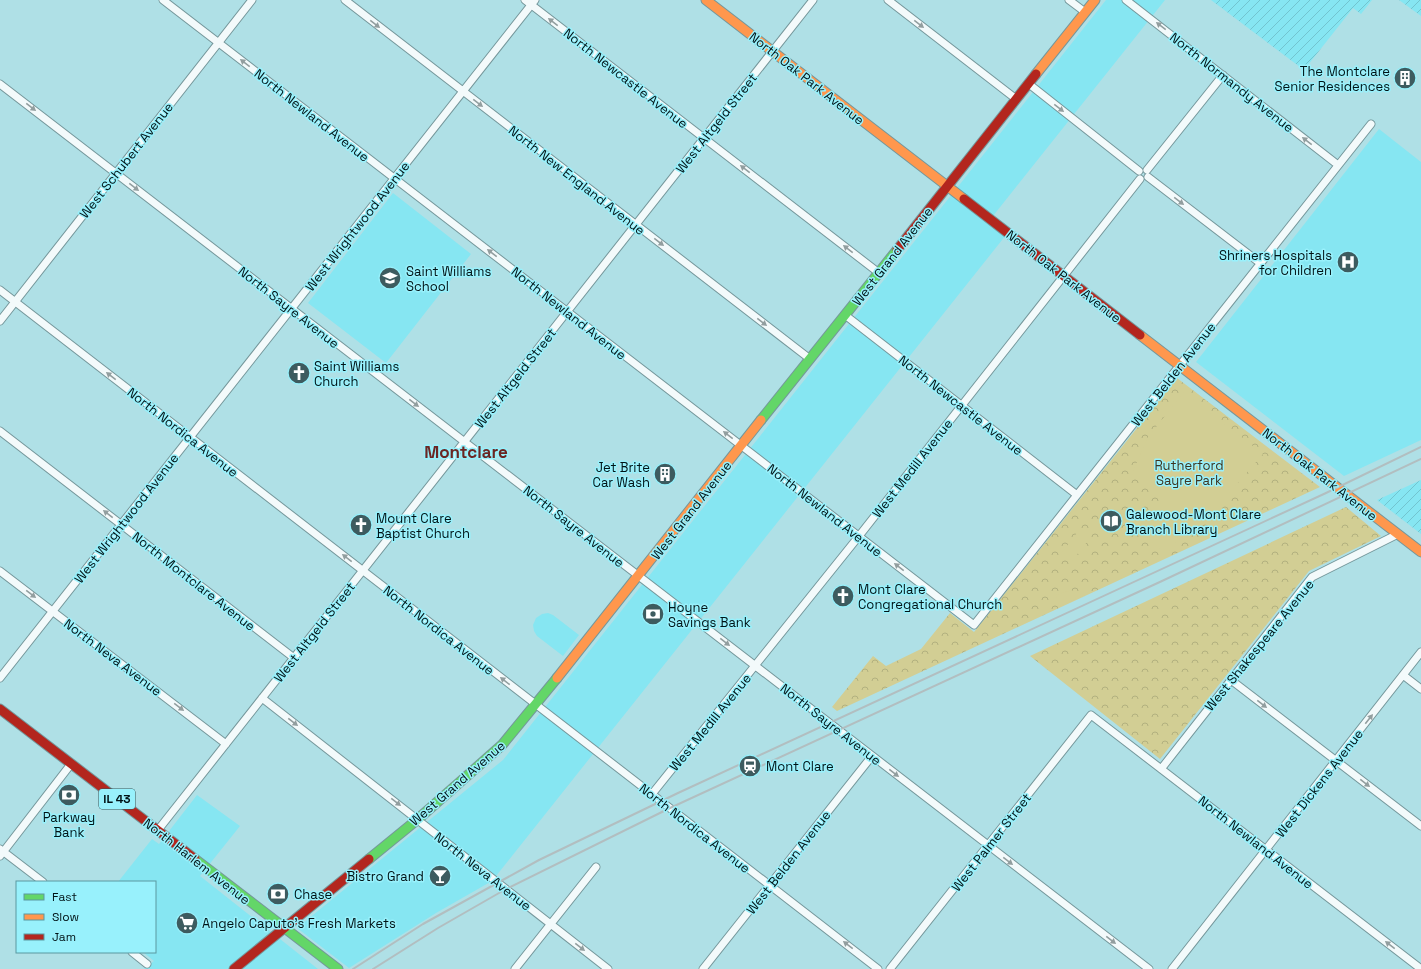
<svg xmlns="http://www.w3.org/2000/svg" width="1421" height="969" viewBox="0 0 1421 969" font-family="'Space Grotesk',sans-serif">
  <defs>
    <pattern id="industrial-furrows" width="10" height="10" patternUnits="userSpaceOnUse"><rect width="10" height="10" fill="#86e6f2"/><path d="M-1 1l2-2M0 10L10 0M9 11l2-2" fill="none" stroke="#72c4cf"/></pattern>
    <pattern id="park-crowns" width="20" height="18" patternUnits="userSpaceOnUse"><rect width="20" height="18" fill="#d2ce94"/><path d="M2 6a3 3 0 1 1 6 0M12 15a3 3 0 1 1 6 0" fill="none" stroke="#b2b07f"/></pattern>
  </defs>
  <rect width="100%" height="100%" fill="#afe0e6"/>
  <path fill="#86e6f2" d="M 1106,0 L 1165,0 L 993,216 L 1010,230 L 492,881 L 436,913 L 349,968 L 297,928 L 503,760 Z
    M 1379,129 L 1421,162 L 1421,440 L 1344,476 L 1196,362 Z
    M 393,193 L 471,254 L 386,363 L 308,303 Z
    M 548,613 L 553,615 L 579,635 L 563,656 L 537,636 L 534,631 L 533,625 L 536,618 L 542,614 Z
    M 197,795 L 240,826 L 200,876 L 318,969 L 144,969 L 154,961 L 143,952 L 155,952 L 155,882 L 118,882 L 152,839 L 159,844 Z"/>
  <path fill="url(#industrial-furrows)" d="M 1211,0 L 1372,0 L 1361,14 L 1353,8 L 1304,70 Z
    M 1399,0 L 1421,0 L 1421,16 Z
    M 1421,480 L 1421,534 L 1377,500 Z"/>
  <path fill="url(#park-crowns)" d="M 1177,378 L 1320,487 L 837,711 L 832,707 L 873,656 L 886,666 L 921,649 L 950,613 L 974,632 Z
    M 1346,507 L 1381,536 L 1309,571 L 1160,759 L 1030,656 Z"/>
  <path fill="#d2ce94" d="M 1184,392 L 1263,454 L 1202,524 L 1193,519 L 1167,554 L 1136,531 L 1163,495 L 1133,471 L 1148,437 Z
    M 1077,533 L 1087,542 L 1072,561 L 1062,552 Z
    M 1072,590 L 1076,599 L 1059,606 L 1056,595 Z"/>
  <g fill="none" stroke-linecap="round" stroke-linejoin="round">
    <g stroke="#75979b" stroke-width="9">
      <path id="street" d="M 163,0 L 974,625 L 1371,124
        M 345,0 L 810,359
        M 525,0 L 879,273
        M 888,0 L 1016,99
        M 1069,0 L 1085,12
        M 1126,0 L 1338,165
        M 0,84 L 1149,969
        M 1029,84 L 1139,171
        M 1147,170 L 1223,75
        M 1148,177 L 1260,263
        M 0,290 L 878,969
        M 845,315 L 1077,495
        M 0,321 L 252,0
        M 0,431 L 294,658
        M 0,571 L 226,744
        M 1403,675 L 1421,689
        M 0,678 L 535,0
        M 1231,680 L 1421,826
        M 262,698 L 608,969
        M 1161,769 L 1312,577 L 1398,534
        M 652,794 L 859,536 L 1140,179
        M 158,830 L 813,0
        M 0,849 L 43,882
        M 0,856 L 71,764
        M 132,952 L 147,964
        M 515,969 L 596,867
        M 703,969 L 872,756
        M 890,969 L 1091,715 L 1421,969
        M 1172,969 L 1421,652"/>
    </g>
    <g stroke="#75979b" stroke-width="11">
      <path id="fast" d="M 761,420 L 897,250
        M 195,859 L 338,969
        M 369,859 L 418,819 L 502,745 L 557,678"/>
    </g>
    <g stroke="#75979b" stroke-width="11">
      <path id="slow" d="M 706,0 L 964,199
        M 1036,74 L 1095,0
        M 1140,335 L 1421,552
        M 557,678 L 761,420"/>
    </g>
    <g stroke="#75979b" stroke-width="11">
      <path id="jam" d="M 964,199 L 1140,335
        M 897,250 L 1036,74
        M 0,709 L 195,859
        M 234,969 L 369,859"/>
    </g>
    <use href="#street" stroke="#f3fafb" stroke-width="7"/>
    <use href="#fast" stroke="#63d668" stroke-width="9"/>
    <use href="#slow" stroke="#ff974d" stroke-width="9"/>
    <use href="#jam" stroke="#b3261e" stroke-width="9"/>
    <path stroke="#b2bec0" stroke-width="2" d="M 353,969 L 423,924 L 539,860 L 678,793 L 1326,493 L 1421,447
      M 373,969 L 438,928 L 506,889 L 670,808 L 1162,581 L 1421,459"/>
  </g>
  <defs><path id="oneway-solid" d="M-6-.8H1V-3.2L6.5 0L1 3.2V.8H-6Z"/></defs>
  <g fill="#929e9f">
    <use href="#oneway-solid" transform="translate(553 22) rotate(-142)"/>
    <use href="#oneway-solid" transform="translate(375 24) rotate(38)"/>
    <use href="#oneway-solid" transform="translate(919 24) rotate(38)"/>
    <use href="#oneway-solid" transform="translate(1161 26) rotate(-142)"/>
    <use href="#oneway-solid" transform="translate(245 63) rotate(-142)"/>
    <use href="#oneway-solid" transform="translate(478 103) rotate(38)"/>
    <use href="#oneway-solid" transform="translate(31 107) rotate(38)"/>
    <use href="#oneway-solid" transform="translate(1059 108) rotate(38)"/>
    <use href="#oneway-solid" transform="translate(1307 141) rotate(-142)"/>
    <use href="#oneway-solid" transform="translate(745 169) rotate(-142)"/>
    <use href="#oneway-solid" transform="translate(134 187) rotate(38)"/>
    <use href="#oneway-solid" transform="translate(1179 201) rotate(37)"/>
    <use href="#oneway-solid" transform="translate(659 242) rotate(38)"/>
    <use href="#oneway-solid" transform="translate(848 249) rotate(-142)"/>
    <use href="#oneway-solid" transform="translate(492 253) rotate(-142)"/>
    <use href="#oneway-solid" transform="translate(762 322) rotate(38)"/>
    <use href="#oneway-solid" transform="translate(111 376) rotate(-142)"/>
    <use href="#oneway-solid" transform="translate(414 403) rotate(38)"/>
    <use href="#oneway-solid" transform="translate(728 435) rotate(-142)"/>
    <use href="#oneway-solid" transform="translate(108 514) rotate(-142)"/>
    <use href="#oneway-solid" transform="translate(347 558) rotate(-142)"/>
    <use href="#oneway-solid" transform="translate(899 567) rotate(-142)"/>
    <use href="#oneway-solid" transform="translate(31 594) rotate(37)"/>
    <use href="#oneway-solid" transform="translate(725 642) rotate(38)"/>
    <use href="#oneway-solid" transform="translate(505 681) rotate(-142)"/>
    <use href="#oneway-solid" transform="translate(1262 704) rotate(38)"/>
    <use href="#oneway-solid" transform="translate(179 707) rotate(37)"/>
    <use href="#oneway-solid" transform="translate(1369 719) rotate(-52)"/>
    <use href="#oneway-solid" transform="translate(293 722) rotate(38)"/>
    <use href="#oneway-solid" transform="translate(894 773) rotate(38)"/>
    <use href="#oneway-solid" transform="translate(1365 783) rotate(38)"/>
    <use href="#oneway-solid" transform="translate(396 802) rotate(38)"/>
    <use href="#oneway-solid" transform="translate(1008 861) rotate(38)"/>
    <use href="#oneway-solid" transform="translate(1111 940) rotate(38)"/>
    <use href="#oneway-solid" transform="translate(848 945) rotate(-142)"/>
    <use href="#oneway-solid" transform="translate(1390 945) rotate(-142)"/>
    <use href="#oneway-solid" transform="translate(580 947) rotate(38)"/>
  </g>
  <defs>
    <g id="building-disc" transform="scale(1.15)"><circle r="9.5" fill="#3d5b5f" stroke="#98f1fc"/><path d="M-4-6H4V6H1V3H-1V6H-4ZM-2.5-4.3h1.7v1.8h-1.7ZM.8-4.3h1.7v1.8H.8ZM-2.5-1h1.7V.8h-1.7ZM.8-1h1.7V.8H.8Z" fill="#fff"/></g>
    <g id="hospital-disc" transform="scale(1.15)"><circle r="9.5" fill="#3d5b5f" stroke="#98f1fc"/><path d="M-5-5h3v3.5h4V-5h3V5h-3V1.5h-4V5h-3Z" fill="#fff"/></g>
    <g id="school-disc" transform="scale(1.15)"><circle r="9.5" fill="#3d5b5f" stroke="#98f1fc"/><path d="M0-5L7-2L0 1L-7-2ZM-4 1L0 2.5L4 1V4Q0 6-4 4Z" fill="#fff"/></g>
    <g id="church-disc" transform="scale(1.15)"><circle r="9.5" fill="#3d5b5f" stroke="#98f1fc"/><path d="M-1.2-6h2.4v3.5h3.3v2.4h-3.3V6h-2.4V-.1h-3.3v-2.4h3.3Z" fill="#fff"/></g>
    <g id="library-disc" transform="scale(1.15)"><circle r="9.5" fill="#3d5b5f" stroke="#98f1fc"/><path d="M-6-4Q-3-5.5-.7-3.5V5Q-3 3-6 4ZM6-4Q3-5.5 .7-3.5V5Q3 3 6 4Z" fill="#fff"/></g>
    <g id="bank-disc" transform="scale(1.15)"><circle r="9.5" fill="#3d5b5f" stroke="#98f1fc"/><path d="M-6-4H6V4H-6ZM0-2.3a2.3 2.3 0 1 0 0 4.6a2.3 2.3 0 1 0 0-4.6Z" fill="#fff"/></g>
    <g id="station-disc" transform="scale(1.15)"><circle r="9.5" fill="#3d5b5f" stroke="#98f1fc"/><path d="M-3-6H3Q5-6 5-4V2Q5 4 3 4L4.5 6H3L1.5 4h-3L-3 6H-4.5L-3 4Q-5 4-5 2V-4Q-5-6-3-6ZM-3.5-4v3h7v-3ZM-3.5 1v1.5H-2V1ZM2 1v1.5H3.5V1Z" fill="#fff"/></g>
    <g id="bar-disc" transform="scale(1.15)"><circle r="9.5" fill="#3d5b5f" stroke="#98f1fc"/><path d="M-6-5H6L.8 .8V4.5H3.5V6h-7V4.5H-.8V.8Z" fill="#fff"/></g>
    <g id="supermarket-disc" transform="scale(1.15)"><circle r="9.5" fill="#3d5b5f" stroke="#98f1fc"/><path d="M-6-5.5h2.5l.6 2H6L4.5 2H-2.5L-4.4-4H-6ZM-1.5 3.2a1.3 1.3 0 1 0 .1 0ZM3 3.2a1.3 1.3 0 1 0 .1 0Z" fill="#fff"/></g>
  </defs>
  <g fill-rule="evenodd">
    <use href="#building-disc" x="1405" y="78"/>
    <use href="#hospital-disc" x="1348" y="262"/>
    <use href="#school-disc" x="390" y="278"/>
    <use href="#church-disc" x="299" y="373"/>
    <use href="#building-disc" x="665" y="474"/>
    <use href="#library-disc" x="1111" y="521"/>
    <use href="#church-disc" x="361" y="525"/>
    <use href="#church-disc" x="843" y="596"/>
    <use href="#bank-disc" x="653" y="614"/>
    <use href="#station-disc" x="750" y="766"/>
    <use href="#bank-disc" x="69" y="795"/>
    <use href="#bar-disc" x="440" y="876"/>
    <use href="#bank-disc" x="278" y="894"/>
    <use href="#supermarket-disc" x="187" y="923"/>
  </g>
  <g text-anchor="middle" stroke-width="3" stroke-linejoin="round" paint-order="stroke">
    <rect fill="#98f1fc" stroke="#2e565b" stroke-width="1" x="99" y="789" width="36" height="20" rx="3"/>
    <g font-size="12" font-weight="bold" fill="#001316">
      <text x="117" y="803">IL 43</text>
    </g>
    <g font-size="13" fill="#001316" stroke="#98f1fc" text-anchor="start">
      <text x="1390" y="76" text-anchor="end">The Montclare<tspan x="1390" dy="15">Senior Residences</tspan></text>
      <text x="1332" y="260" text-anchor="end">Shriners Hospitals<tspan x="1332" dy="15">for Children</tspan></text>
      <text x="406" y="276">Saint Williams<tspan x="406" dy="15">School</tspan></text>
      <text x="314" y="371">Saint Williams<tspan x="314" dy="15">Church</tspan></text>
      <text x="650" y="472" text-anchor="end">Jet Brite<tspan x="650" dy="15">Car Wash</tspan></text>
      <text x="1126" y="519">Galewood-Mont Clare<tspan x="1126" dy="15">Branch Library</tspan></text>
      <text x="376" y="523">Mount Clare<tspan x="376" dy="15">Baptist Church</tspan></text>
      <text x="858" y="594">Mont Clare<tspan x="858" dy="15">Congregational Church</tspan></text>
      <text x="668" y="612">Hoyne<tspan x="668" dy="15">Savings Bank</tspan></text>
      <text x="766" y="771">Mont Clare</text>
      <text x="69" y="822" text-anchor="middle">Parkway<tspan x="69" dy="15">Bank</tspan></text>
      <text x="424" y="881" text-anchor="end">Bistro Grand</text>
      <text x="294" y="899">Chase</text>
      <text x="202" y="928">Angelo Caputo's Fresh Markets</text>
    </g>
    <g font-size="13" fill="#001316" stroke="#98f1fc">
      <text transform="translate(626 78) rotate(38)" y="5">North Newcastle Avenue</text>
      <text transform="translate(807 78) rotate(38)" y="5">North Oak Park Avenue</text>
      <text transform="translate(1232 82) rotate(38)" y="5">North Normandy Avenue</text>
      <text transform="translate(312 115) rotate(38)" y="5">North Newland Avenue</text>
      <text transform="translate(716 123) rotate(-52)" y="5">West Altgeld Street</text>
      <text transform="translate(126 160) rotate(-52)" y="5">West Schubert Avenue</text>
      <text transform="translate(577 180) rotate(38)" y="5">North New England Avenue</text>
      <text transform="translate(357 226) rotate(-52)" y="5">West Wrightwood Avenue</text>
      <text transform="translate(892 256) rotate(-52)" y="5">West Grand Avenue</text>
      <text transform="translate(1064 276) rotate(38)" y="5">North Oak Park Avenue</text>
      <text transform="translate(289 307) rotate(38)" y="5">North Sayre Avenue</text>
      <text transform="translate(569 313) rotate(38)" y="5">North Newland Avenue</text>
      <text transform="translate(1173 374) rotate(-52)" y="5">West Belden Avenue</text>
      <text transform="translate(515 378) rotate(-52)" y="5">West Altgeld Street</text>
      <text transform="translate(961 405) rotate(38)" y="5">North Newcastle Avenue</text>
      <text transform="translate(183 432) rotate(38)" y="5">North Nordica Avenue</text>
      <text transform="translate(912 468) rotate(-52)" y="5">West Medill Avenue</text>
      <text transform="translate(1320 474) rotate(38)" y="5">North Oak Park Avenue</text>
      <text transform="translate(691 510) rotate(-52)" y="5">West Grand Avenue</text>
      <text transform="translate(825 510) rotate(38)" y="5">North Newland Avenue</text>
      <text transform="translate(126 518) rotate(-52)" y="5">West Wrightwood Avenue</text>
      <text transform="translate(574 526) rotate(38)" y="5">North Sayre Avenue</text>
      <text transform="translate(194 581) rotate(38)" y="5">North Montclare Avenue</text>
      <text transform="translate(439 630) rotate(38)" y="5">North Nordica Avenue</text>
      <text transform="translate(314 632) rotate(-52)" y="5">West Altgeld Street</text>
      <text transform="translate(1259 645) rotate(-51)" y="5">West Shakespeare Avenue</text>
      <text transform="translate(113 657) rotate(37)" y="5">North Neva Avenue</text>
      <text transform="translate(710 722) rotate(-51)" y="5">West Medill Avenue</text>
      <text transform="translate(831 724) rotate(38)" y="5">North Sayre Avenue</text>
      <text transform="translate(457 783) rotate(-41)" y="5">West Grand Avenue</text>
      <text transform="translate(1319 783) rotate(-52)" y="5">West Dickens Avenue</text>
      <text transform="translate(695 828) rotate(38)" y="5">North Nordica Avenue</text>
      <text transform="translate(991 842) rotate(-52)" y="5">West Palmer Street</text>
      <text transform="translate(1256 842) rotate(38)" y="5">North Newland Avenue</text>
      <text transform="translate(197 861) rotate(38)" y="5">North Harlem Avenue</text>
      <text transform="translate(788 862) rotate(-52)" y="5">West Belden Avenue</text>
      <text transform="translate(483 871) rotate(38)" y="5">North Neva Avenue</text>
    </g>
    <g font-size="13" fill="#3f3520" stroke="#98f1fc">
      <text x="1189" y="470">Rutherford<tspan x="1189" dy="15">Sayre Park</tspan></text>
    </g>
    <g font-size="17" font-weight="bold" fill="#6b2623" stroke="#98f1fc">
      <text x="466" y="458">Montclare</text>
    </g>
  </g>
  <rect x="16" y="881" width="140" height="72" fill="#98f1fc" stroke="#5b98a0"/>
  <rect x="24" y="894" width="20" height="6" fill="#63d668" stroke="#5b98a0"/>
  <text x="52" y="901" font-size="12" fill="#001316">Fast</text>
  <rect x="24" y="914" width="20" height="6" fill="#ff974d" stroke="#5b98a0"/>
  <text x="52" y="921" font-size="12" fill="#001316">Slow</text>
  <rect x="24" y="934" width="20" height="6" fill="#b3261e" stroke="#5b98a0"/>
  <text x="52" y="941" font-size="12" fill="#001316">Jam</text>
</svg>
